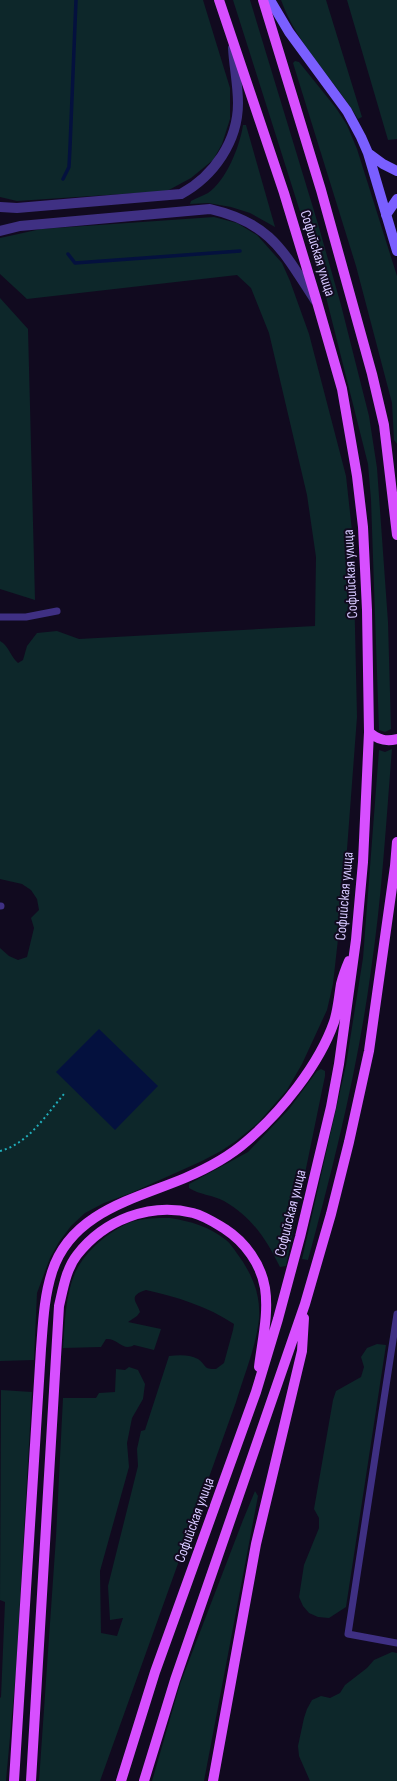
<svg xmlns="http://www.w3.org/2000/svg" width="397" height="1781" viewBox="0 0 397 1781" font-family="'Sofia Sans Condensed',sans-serif">
  <rect width="100%" height="100%" fill="#110a1f"/>
  <path fill="#0d272a" d="M 0,0 L 203,0 L 230,88 L 230,119 L 222,144 L 213,160 L 191,178 L 167,191 L 17,201 L 0,197 Z
    M 233,0 L 250,0 L 318,224 L 341,305 L 369,416 L 377,468 L 388,622 L 391,729 L 385,732 L 379,730 L 371,500 L 368,464 L 322,281 Z
    M 281,0 L 326,0 L 362,117 L 358,119 C 334,79 297,45 281,0 Z
    M 347,0 L 397,0 L 397,139 L 388,140 Z
    M 295,61 L 299,62 L 336,108 L 347,125 L 357,149 L 397,276 L 397,444 L 394,440 L 392,403 L 356,266 L 293,63 Z
    M 243,125 L 246,125 L 275,227 L 250,213 L 231,207 L 208,203 L 190,204 L 191,201 C 196,198 203,196 208,193 C 226,181 240,146 243,125 Z
    M 214,217 L 237,223 L 257,235 L 282,263 L 290,281 L 309,334 L 346,476 L 353,540 L 357,717 L 345,876 L 333,984 L 327,1010 L 302,1064 L 287,1090 L 258,1123 L 236,1141 L 221,1151 L 202,1161 L 131,1193 L 104,1203 L 85,1213 L 71,1226 L 59,1242 L 50,1258 L 37,1293 L 34,1360 L 0,1361 L 0,948 L 9,956 L 18,960 L 27,957 L 34,928 L 31,918 L 39,910 L 37,899 L 31,890 L 22,884 L 0,879 L 0,641 C 9,646 10,656 18,663 L 23,660 L 27,646 L 37,633 L 57,631 L 79,639 L 315,626 L 316,557 L 307,495 L 269,333 L 251,288 L 237,275 L 27,299 L 0,274 L 0,238 L 41,229 Z
    M 0,298 L 28,329 L 35,600 L 0,589 Z
    M 392,749 C 386,822 382,897 371,970 C 358,1068 334,1164 308,1260 L 302,1259 L 346,1065 L 363,958 L 379,750 L 385,752 Z
    M 321,1069 L 325,1071 L 325,1076 L 286,1266 L 280,1267 C 266,1239 252,1217 224,1201 C 213,1195 200,1195 189,1188 L 189,1184 L 248,1152 L 289,1109 L 317,1071 Z
    M 170,1218 C 190,1221 210,1227 226,1240 C 230,1243 233,1248 236,1252 C 251,1272 261,1293 259,1319 C 256,1347 244,1375 236,1402 L 100,1781 L 39,1781 L 56,1537 L 63,1398 L 96,1398 L 99,1393 L 115,1392 L 116,1369 L 125,1370 L 129,1367 L 138,1370 L 145,1384 L 143,1399 L 132,1418 L 127,1443 L 129,1467 L 100,1571 L 101,1633 L 117,1636 L 123,1618 L 110,1620 L 108,1586 L 138,1466 L 137,1449 L 141,1431 L 145,1430 L 169,1356 C 178,1355 189,1354 198,1359 C 206,1364 203,1370 216,1369 L 224,1363 L 233,1330 L 234,1324 C 207,1306 177,1297 146,1290 C 127,1296 137,1302 140,1312 L 137,1316 L 128,1322 L 161,1329 L 154,1350 L 134,1345 C 123,1352 118,1338 106,1339 L 101,1347 L 63,1348 C 65,1323 65,1296 75,1273 C 85,1251 109,1231 131,1222 C 143,1218 157,1218 170,1218 Z
    M 377,1344 L 386,1345 L 346,1607 L 329,1618 L 318,1617 L 309,1613 L 303,1606 L 299,1597 L 304,1565 L 319,1528 L 319,1518 L 314,1509 L 333,1400 L 336,1391 L 361,1377 L 364,1367 L 361,1357 L 367,1348 Z
    M 1,1390 L 32,1392 L 16,1671 L 6,1781 L 0,1781 L 0,1698 L 1,1697 L 5,1602 L 0,1600 Z
    M 255,1491 L 258,1496 L 204,1781 L 152,1781 L 180,1684 L 243,1520 Z
    M 392,1652 L 397,1653 L 397,1781 L 310,1781 L 299,1756 L 298,1746 L 304,1718 L 307,1709 L 312,1700 L 321,1696 L 330,1698 L 340,1693 L 345,1685 L 367,1668 L 374,1660 Z"/>
  <path fill="#04113e" d="M 99,1029 L 158,1086 L 115,1130 L 56,1072 Z"/>
  <g fill="none" stroke-linecap="round" stroke-linejoin="round">
    <path stroke="#04113e" stroke-width="3.5" d="M 63,179 L 69,167 L 70,147 L 76,0
      M 68,254 L 75,263 L 240,251"/>
    <path stroke="#21aebb" stroke-width="2" stroke-dasharray="2 3" stroke-linecap="butt" d="M 0,1151 C 28,1144 46,1115 64,1094"/>
    <path stroke="#3f3083" stroke-width="7" d="M 0,617 L 26,617 L 57,611
      M 0,906 L 1,906
      M 397,1314 L 348,1634 L 397,1643"/>
    <path stroke="#3f3083" stroke-width="10" d="M 0,207 L 17,208 L 181,194 C 214,176 238,141 238,103 C 238,85 234,66 233,48
      M 0,231 L 20,226 L 210,209 C 271,223 283,251 315,300"/>
    <path stroke="#7a5fff" stroke-width="10" d="M 270,0 L 289,32 L 347,111 L 361,137 L 368,153 L 397,251
      M 368,153 L 383,164 L 397,171
      M 386,215 L 397,199"/>
    <path stroke="#d74fff" stroke-width="10" d="M 263,0 L 321,190 L 372,374 L 384,425 L 397,535
      M 369,732 C 378,740 386,742 397,739
      M 14,1781 L 41,1349 C 43,1323 44,1297 52,1272 C 71,1212 135,1199 185,1178 C 206,1169 230,1156 247,1141 C 281,1112 319,1065 334,1022 C 338,1010 339,996 341,984 C 343,976 346,968 349,961
      M 31,1781 L 59,1306 C 63,1289 66,1269 77,1255 C 104,1220 150,1202 193,1213 C 205,1216 215,1223 225,1229 C 245,1242 261,1264 265,1288 C 269,1314 262,1341 259,1367
      M 121,1781 L 155,1672 L 256,1392 L 278,1319 L 300,1237 L 331,1107 L 339,1064 L 356,940 L 363,862 L 369,732 L 367,610 L 363,527 L 357,476 L 342,389 L 317,302 L 284,193 L 219,0
      M 144,1781 L 175,1680 L 305,1304 L 331,1214 L 349,1142 L 369,1051 L 395,866 L 397,842
      M 213,1781 L 256,1544 L 302,1351 L 304,1318"/>
  </g>
  <g text-anchor="middle" stroke-width="4" stroke-linejoin="round" paint-order="stroke">
    <g font-size="15" fill="#d6c8ff" stroke="#110a1f">
      <text transform="translate(318 253) rotate(73)" y="5">Софийская улица</text>
      <text transform="translate(350 574) rotate(-93)" y="5">Софийская улица</text>
      <text transform="translate(344 896) rotate(-85)" y="5">Софийская улица</text>
      <text transform="translate(290 1213) rotate(-76)" y="5">Софийская улица</text>
      <text transform="translate(194 1520) rotate(-70)" y="5">Софийская улица</text>
    </g>
  </g>
</svg>
